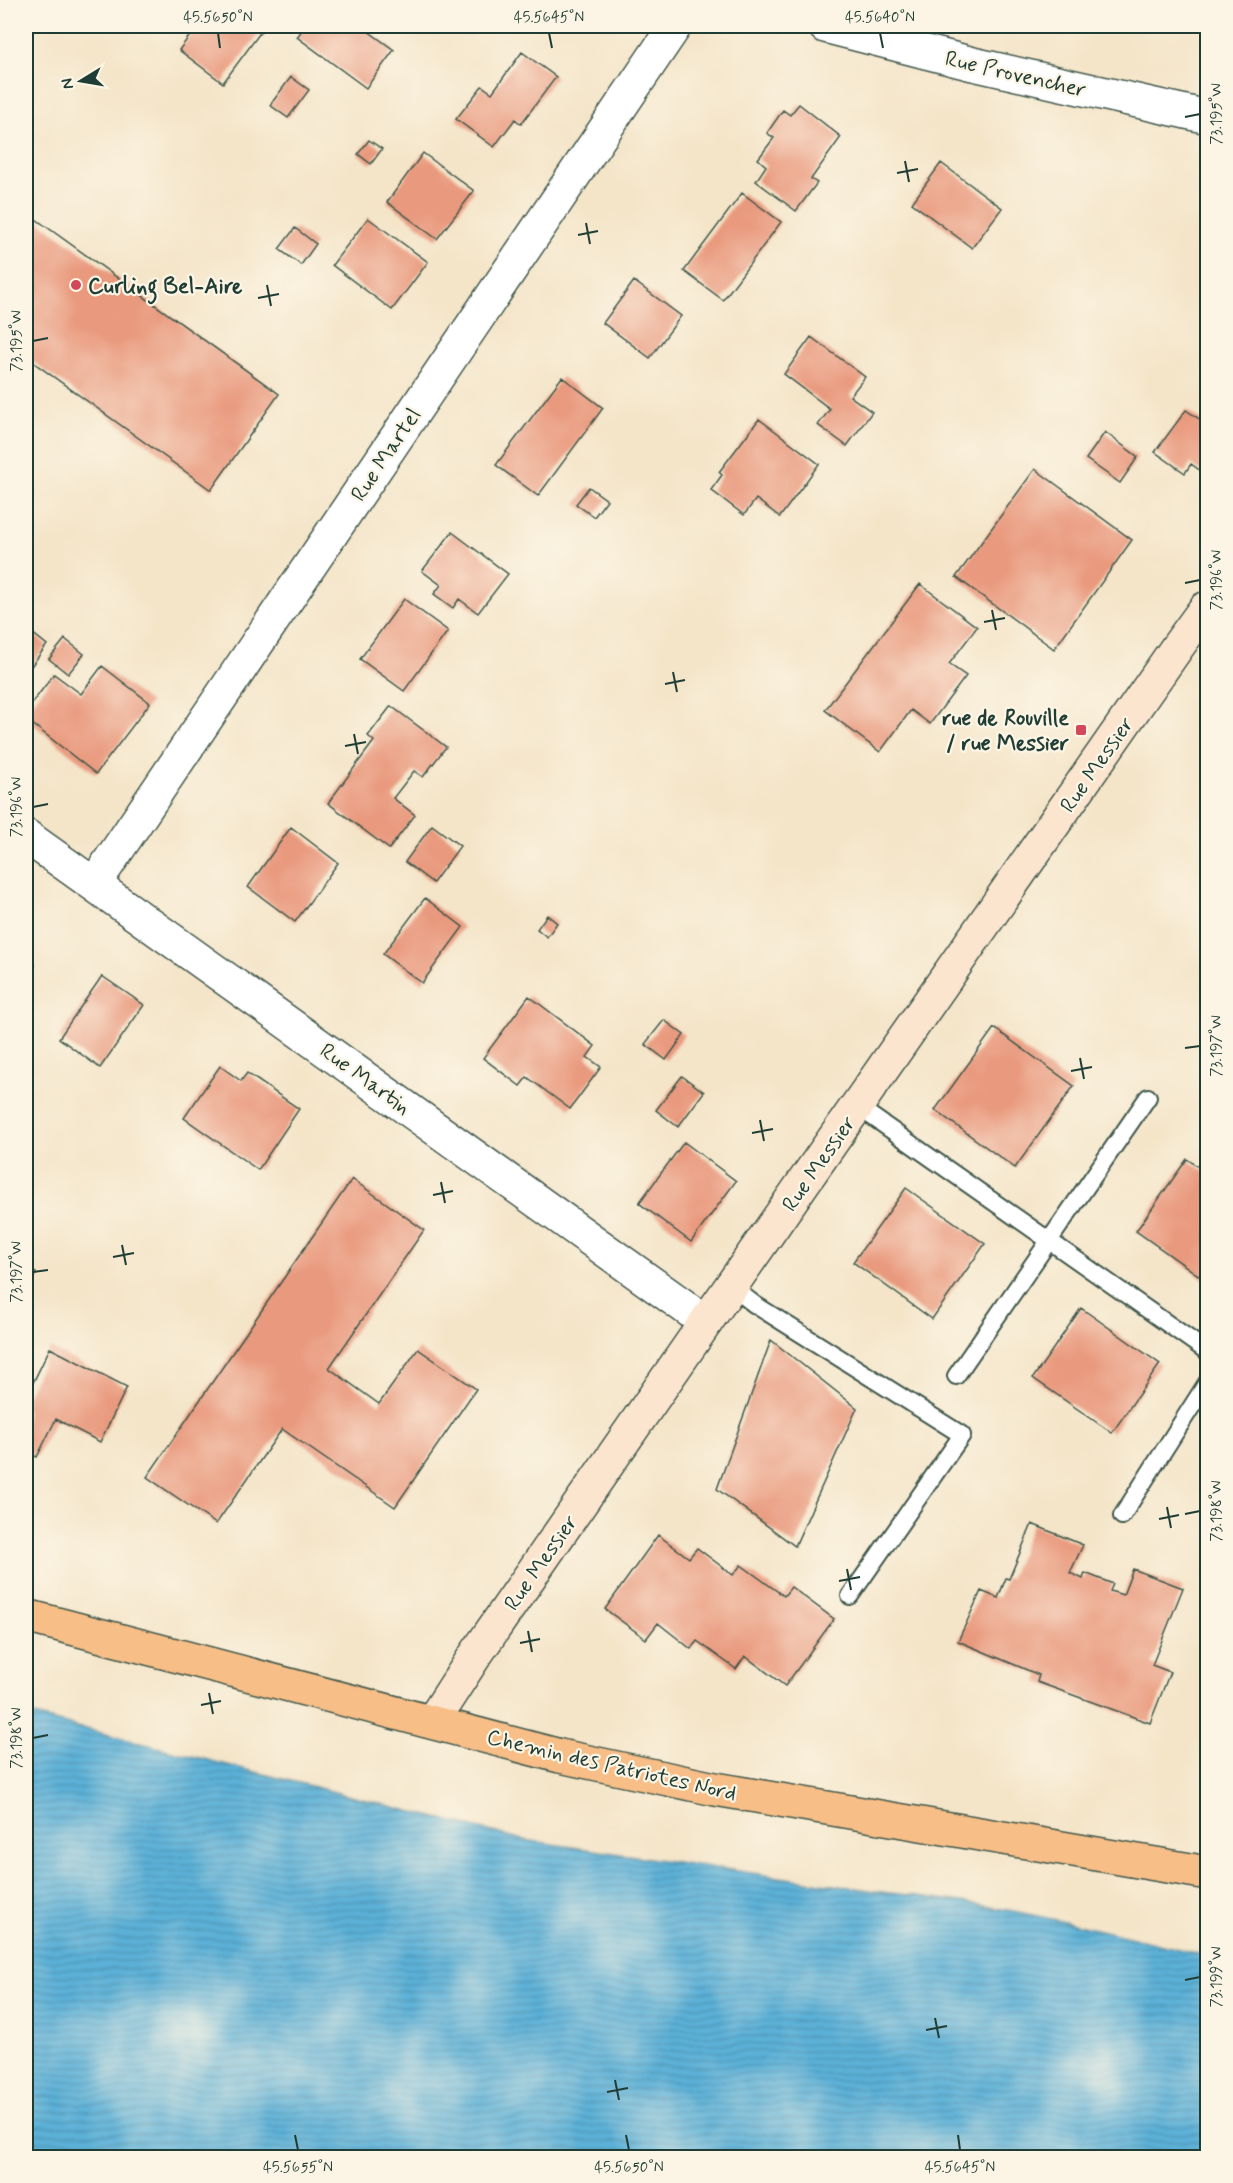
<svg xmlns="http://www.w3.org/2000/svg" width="1233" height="2183" viewBox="0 0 1233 2183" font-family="Mynerve,sans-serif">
  <defs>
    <pattern id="water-rules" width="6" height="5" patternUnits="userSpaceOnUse" patternTransform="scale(1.5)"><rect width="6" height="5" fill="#5cb1d8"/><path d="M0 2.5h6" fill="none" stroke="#4b91b0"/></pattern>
  </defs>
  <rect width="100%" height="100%" fill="#fcf5e5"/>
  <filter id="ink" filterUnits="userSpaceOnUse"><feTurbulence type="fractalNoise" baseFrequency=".0167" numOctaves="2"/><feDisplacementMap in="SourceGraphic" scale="12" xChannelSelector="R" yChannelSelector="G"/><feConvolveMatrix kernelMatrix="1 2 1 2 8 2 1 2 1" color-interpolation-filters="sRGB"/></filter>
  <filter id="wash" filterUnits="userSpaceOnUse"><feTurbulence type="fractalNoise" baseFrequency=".008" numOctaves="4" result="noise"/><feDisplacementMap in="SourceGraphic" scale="24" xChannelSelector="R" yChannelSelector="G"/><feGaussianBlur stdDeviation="1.35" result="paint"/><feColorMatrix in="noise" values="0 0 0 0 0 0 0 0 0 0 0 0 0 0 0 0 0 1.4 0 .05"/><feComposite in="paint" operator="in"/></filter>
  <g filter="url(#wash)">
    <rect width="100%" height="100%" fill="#f4e5c9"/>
    <path fill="url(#water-rules)" stroke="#3e7786" stroke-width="1.5" d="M 26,1714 L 524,1840 L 889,1893 C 998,1903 1102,1930 1207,1956 L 1207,2157 L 26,2157 Z"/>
    <g id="blocks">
      <path fill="#e99a7e" d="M 197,26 L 265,26 L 223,83 L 179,50 Z
        M 305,26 L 361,26 L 394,50 L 366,88 L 297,37 Z
        M 522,52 L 556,77 L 521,124 L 515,119 L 494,147 L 456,119 L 482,86 L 492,93 Z
        M 291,77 L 309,90 L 288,118 L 270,105 Z
        M 799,104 L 841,137 L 811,179 L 817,183 L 796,211 L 756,181 L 766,166 L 758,159 L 774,138 L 767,133 L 783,110 L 790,115 Z
        M 369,140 L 382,149 L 371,164 L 358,154 Z
        M 423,153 L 474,191 L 437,239 L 387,202 Z
        M 941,163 L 1002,208 L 972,248 L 912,203 Z
        M 742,193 L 781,222 L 723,300 L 684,271 Z
        M 26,212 L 279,394 L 211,490 L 26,357 Z
        M 368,218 L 428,262 L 392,310 L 332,265 Z
        M 295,228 L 316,244 L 301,265 L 279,249 Z
        M 634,281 L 681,316 L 650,358 L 603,323 Z
        M 811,337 L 865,377 L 850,396 L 872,412 L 847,446 L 818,425 L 830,409 L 784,374 Z
        M 562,377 L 603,408 L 538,496 L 496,465 Z
        M 1186,410 L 1208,425 L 1208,476 L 1191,464 L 1185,473 L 1155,452 Z
        M 759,419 L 819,464 L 780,517 L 756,499 L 744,515 L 711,490 L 722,475 L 719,472 Z
        M 1105,432 L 1138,457 L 1120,483 L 1086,459 Z
        M 1035,469 L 1132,540 L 1054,649 L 956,577 Z
        M 589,487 L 607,500 L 594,517 L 576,504 Z
        M 452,532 L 508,574 L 478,613 L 459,599 L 453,608 L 434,594 L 441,585 L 422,571 Z
        M 920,584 L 977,627 L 949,664 L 966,676 L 930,724 L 911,710 L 880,752 L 825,710 Z
        M 404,599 L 448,631 L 404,691 L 360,659 Z
        M 26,628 L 47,645 L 26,673 Z
        M 65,639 L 84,654 L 68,674 L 49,659 Z
        M 102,666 L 150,703 L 96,774 L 26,719 L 26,711 L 54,674 L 81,694 Z
        M 391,706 L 446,747 L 423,777 L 414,771 L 393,798 L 415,815 L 389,849 L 328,803 L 374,741 L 368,736 Z
        M 432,825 L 460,846 L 433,883 L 405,862 Z
        M 291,827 L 338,863 L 295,922 L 248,887 Z
        M 425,898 L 463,927 L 422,983 L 383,954 Z
        M 547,915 L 557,923 L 547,937 L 537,929 Z
        M 26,958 L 35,965 L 26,979 Z
        M 102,976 L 144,1005 L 100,1068 L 59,1038 Z
        M 529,996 L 595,1046 L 587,1057 L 601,1067 L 570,1109 L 527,1077 L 520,1086 L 483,1058 Z
        M 664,1020 L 684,1035 L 666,1060 L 645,1044 Z
        M 994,1028 L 1074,1086 L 1015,1168 L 935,1110 Z
        M 220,1066 L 241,1081 L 247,1073 L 299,1109 L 258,1170 L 184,1118 Z
        M 682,1076 L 704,1092 L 678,1127 L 656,1110 Z
        M 684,1142 L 736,1181 L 691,1242 L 639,1203 Z
        M 1187,1159 L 1208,1174 L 1208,1282 L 1136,1231 Z
        M 352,1179 L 424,1230 L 329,1368 L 379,1404 L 418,1349 L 476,1389 L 395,1507 L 282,1429 L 216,1524 L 147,1477 Z
        M 906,1188 L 985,1244 L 932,1319 L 853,1262 Z
        M 26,1268 L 36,1273 L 26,1293 Z
        M 1081,1308 L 1160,1364 L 1112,1433 L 1033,1378 Z
        M 771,1340 L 857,1408 L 795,1546 L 717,1489 Z
        M 50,1348 L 127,1387 L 100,1442 L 56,1419 L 37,1457 L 26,1452 L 26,1397 Z
        M 1032,1524 L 1083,1545 L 1070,1573 L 1083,1579 L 1085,1573 L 1113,1584 L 1110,1591 L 1123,1595 L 1133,1569 L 1183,1588 L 1152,1665 L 1170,1672 L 1150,1723 L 1037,1682 L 1039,1675 L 958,1641 L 981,1591 L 998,1598 L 1006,1578 L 1009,1579 Z
        M 658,1535 L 689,1558 L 697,1548 L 733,1575 L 741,1565 L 784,1596 L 791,1587 L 834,1619 L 785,1686 L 745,1656 L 736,1669 L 697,1641 L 691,1649 L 658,1623 L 646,1639 L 605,1609 Z"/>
    </g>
  </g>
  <g filter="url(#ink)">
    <use href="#blocks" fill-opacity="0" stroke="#3f564a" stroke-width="1.5"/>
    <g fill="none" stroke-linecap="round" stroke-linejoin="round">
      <g stroke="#3f564a" stroke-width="20">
        <path id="lane" d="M 857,1106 L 1208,1352
          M 731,1286 L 754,1304 L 962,1435 L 850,1596
          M 956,1376 L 1148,1097
          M 1122,1516 L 1208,1381"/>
      </g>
      <g stroke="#3f564a" stroke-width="36">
        <path id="street" d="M 825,26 L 973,64 L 1208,117
          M 26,836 L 706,1322
          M 95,883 L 675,26"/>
      </g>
      <g stroke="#3f564a" stroke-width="36">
        <path id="secondary" d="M 432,1722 L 474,1657 L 706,1322 L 1178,646 L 1205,609 L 1208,610"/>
      </g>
      <g stroke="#3f564a" stroke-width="36">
        <path id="primary" d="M 26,1616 L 560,1756 L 715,1789 L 1208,1873"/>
      </g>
      <use href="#lane" stroke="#fff" stroke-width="16"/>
      <use href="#street" stroke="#fff" stroke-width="33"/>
      <use href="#secondary" stroke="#fce5cf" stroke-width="33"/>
      <use href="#primary" stroke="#f7be87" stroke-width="33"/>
    </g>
  </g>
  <path fill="none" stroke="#1f3d34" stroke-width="2" d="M 218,33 L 220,48M 549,33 L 552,48M 880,33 L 883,48M 1185,117 L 1200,114M 905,161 L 909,182M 897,173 L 918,169M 586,223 L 590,244M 578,235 L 598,231M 267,285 L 271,306M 258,298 L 279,294M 33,341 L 48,338M 1185,583 L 1200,580M 992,610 L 996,630M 984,622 L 1005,618M 673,672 L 677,692M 665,684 L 685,680M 354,734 L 358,754M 345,746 L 366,742M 33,807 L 48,804M 1185,1048 L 1200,1046M 1080,1058 L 1084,1079M 1071,1071 L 1092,1067M 760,1120 L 764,1141M 752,1133 L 773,1129M 441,1182 L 445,1203M 433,1195 L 453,1191M 122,1245 L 126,1265M 113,1257 L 134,1253M 33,1272 L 48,1270M 1167,1507 L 1171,1528M 1185,1514 L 1200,1511M 1159,1519 L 1179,1515M 847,1569 L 851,1590M 839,1581 L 860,1577M 528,1631 L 532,1652M 520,1643 L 540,1639M 209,1693 L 213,1714M 201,1705 L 221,1701M 33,1738 L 48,1735M 1185,1980 L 1200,1977M 935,2018 L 939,2038M 926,2030 L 947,2026M 615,2080 L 619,2100M 607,2092 L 628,2088M 295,2135 L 298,2150M 626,2135 L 629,2150M 958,2135 L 960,2150"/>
  <g fill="#d1495b" stroke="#fcf5e5" stroke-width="2">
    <circle cx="76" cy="285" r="6"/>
    <rect x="1075" y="724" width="12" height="12" rx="3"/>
  </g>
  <g text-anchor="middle" stroke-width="4.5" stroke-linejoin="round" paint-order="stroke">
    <g font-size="22" fill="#1f3d34" stroke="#fcf5e5">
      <text transform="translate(1016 73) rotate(13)" y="8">Rue Provencher</text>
      <text transform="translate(385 454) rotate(-56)" y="8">Rue Martel</text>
      <text transform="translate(1096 764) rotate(-55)" y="8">Rue Messier</text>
      <text transform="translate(366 1078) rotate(36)" y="8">Rue Martin</text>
      <text transform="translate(818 1163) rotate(-55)" y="8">Rue Messier</text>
      <text transform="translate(540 1562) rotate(-55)" y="8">Rue Messier</text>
      <text transform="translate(612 1764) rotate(13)" y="8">Chemin des Patriotes Nord</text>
    </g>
    <g font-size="22" font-weight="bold" fill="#1f3d34" stroke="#fcf5e5" text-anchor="start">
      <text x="88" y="293">Curling Bel-Aire</text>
      <text x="1069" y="725" text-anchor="end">rue de Rouville<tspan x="1069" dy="25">/ rue Messier</tspan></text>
    </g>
  </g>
  <rect width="1233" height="2183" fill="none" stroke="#fcf5e5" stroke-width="66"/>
  <g transform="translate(81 81) rotate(259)" stroke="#fcf5e5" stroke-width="4.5" paint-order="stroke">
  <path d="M0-4.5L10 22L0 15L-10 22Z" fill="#1f3d34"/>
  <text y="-9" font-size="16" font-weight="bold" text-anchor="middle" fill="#1f3d34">N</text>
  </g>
  <rect x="33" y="33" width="1167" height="2117" fill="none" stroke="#1f3d34" stroke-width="2"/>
  <g font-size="15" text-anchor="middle" fill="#1f3d34">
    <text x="218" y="22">45.5650°N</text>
    <text x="549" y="22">45.5645°N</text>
    <text x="880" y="22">45.5640°N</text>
    <text transform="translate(1216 114) rotate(-90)" y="5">73.195°W</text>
    <text transform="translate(16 341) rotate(-90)" y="5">73.195°W</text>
    <text transform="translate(1216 580) rotate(-90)" y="5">73.196°W</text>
    <text transform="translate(16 807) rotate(-90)" y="5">73.196°W</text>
    <text transform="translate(1216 1046) rotate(-90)" y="5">73.197°W</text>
    <text transform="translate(16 1272) rotate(-90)" y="5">73.197°W</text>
    <text transform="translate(1216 1511) rotate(-90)" y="5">73.198°W</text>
    <text transform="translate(16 1738) rotate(-90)" y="5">73.198°W</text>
    <text transform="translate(1216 1977) rotate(-90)" y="5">73.199°W</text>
    <text x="298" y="2172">45.5655°N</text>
    <text x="629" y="2172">45.5650°N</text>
    <text x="960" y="2172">45.5645°N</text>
  </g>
</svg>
